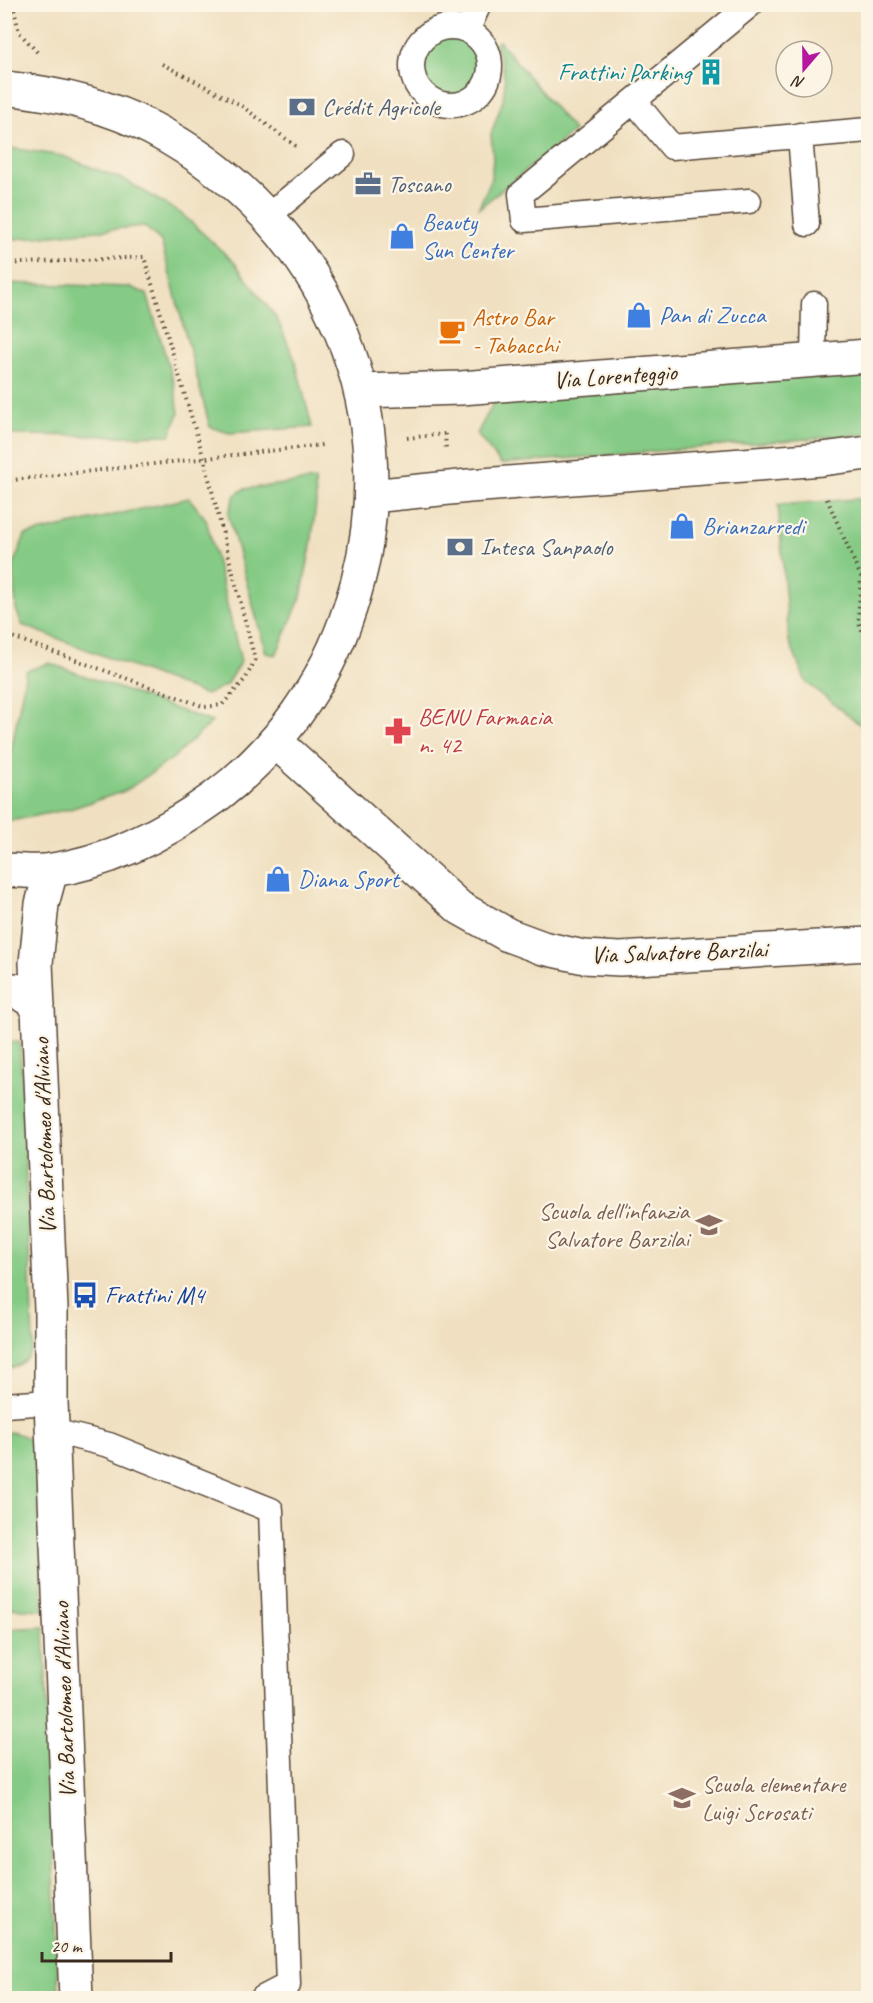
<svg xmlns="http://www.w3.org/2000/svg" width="873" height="2003" viewBox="0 0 873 2003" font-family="Caveat,sans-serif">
  <rect width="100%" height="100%" fill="#fcf5e5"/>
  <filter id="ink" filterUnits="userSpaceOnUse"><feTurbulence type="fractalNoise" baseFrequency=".0167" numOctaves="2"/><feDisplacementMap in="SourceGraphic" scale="12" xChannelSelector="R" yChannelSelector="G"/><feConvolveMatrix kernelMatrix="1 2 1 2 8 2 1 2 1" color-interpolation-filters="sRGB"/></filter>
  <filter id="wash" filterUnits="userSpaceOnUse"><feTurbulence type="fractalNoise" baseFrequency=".008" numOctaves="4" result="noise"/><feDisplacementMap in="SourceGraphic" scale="24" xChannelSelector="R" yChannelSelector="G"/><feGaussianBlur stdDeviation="1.35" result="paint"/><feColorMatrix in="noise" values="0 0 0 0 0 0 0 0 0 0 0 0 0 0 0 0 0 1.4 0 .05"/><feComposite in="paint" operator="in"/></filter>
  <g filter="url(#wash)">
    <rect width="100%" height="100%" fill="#f0e0c1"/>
    <path fill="#85cb85" stroke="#607a52" stroke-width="1.5" d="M418 67a31 31 0 1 1 62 0a31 31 0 1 1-62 0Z
      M 499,41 L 574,131 L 478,209 L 491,180 L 493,158 L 491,134 L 503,100 L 505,82 L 502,63 L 495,45 Z
      M 4,147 L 63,156 L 127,181 L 182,214 L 234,262 L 277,319 L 295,360 L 312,427 L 229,433 L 210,427 L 161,241 L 144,226 L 5,240 Z
      M 5,283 L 130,287 L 147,294 L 174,384 L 179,413 L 170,435 L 126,436 L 16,435 L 5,432 Z
      M 868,367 L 868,434 L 501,464 L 477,434 L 496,398 Z
      M 315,480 L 316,503 L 311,546 L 301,597 L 276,655 L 266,653 L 228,514 L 235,495 L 244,489 Z
      M 189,498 L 206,519 L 241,661 L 226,685 L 206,695 L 22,625 L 16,609 L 13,566 L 25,535 Z
      M 868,498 L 868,731 L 806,682 L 789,641 L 778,505 Z
      M 49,663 L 212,722 L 172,759 L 125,791 L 70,809 L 5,822 L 5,784 L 26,671 Z
      M 20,1042 L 33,1342 C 31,1358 21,1368 5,1368 L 5,1043 Z
      M 10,1432 C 24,1434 30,1439 36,1451 L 43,1610 L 5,1608 L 4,1434 Z
      M 44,1627 L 59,1998 L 7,1998 L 4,1926 L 4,1629 Z"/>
  </g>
  <g filter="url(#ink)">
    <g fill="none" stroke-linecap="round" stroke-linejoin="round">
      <g stroke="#564536" stroke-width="27">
        <path id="service" d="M412 66a39 39 0 1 1 78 0a39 39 0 1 1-78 0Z
          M 468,29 L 479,4
          M 634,101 L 672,147 L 868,130
          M 800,135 L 807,224
          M 749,201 L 524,220 L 521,194 L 751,4
          M 268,216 L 343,154
          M 813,360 L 814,304
          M 4,1405 L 51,1402
          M 53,1431 L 109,1445 L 271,1510 L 288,1985 L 263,1998"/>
      </g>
      <g stroke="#564536" stroke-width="36">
        <path id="minor" d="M 275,741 L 460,908 L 508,935 L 543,948 L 584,957 L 620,959 L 868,944"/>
      </g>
      <g stroke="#564536" stroke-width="36">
        <path id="secondary" d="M 51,871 L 42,904 L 36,963 L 51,1309 L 51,1402 L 76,1998
          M 4,990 L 15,990 L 38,1005"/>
      </g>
      <g stroke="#564536" stroke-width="36">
        <path id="primary" d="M 4,88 C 55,93 107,105 153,129 C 329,222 413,418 350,608 C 326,683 277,751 214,798 C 167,832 110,862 52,870 C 37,873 20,870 4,870
          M 361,391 L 461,388 L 868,356
          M 371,496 L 469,486 L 822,459 L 868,453"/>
      </g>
      <path stroke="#564536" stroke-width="4" stroke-dasharray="1.5 4.5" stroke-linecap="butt" d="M 13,4 L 19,32 L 37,52
        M 162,64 L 239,104 L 297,147
        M 4,264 L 144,257 L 204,459 L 255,660 L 246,678 L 222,705 L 205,707 L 4,634
        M 445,434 L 446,450
        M 407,438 L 445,434
        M 4,481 L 322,445
        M 827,499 L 861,577 L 858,620 L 868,645"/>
      <use href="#service" stroke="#fff" stroke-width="24"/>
      <use href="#minor" stroke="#fff" stroke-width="33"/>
      <use href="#secondary" stroke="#fff" stroke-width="33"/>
      <use href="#primary" stroke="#fff" stroke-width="33"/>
    </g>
  </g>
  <defs>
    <g id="building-bare" transform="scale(2.07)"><path d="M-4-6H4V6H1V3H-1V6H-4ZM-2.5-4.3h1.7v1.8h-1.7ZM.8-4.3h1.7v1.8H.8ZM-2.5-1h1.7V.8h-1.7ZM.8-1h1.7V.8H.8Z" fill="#0f9aa8" stroke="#fcf5e5" stroke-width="2.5" paint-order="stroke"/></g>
    <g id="bank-bare" transform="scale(2.07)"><path d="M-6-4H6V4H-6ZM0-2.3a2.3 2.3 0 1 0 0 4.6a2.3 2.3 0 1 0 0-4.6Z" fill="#5c6f8a" stroke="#fcf5e5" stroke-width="2.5" paint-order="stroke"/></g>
    <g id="office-bare" transform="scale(2.07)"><path d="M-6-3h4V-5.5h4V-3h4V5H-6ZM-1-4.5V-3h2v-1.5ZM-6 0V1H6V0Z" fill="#5c6f8a" stroke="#fcf5e5" stroke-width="2.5" paint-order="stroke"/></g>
    <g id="shop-bare" transform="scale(2.07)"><path d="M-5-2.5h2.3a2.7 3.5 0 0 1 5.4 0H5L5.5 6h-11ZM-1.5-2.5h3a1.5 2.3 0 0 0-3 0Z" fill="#3f7fe0" stroke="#fcf5e5" stroke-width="2.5" paint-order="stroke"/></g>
    <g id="cafe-bare" transform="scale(2.07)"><path d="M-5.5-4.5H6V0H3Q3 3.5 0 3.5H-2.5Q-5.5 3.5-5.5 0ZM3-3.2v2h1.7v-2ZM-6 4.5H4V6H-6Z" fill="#e8710a" stroke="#fcf5e5" stroke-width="2.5" paint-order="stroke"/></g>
    <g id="pharmacy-bare" transform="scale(2.07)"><path d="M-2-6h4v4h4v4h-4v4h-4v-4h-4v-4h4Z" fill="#e0444e" stroke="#fcf5e5" stroke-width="2.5" paint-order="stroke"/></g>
    <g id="school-bare" transform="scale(2.07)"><path d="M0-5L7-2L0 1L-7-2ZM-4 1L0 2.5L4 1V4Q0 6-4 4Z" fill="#8d6e63" stroke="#fcf5e5" stroke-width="2.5" paint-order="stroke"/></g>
    <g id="bus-bare" transform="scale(2.07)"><path d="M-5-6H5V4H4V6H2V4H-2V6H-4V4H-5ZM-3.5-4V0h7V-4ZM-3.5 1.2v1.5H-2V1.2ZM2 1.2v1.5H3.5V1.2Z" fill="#1a4fb4" stroke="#fcf5e5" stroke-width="2.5" paint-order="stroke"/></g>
  </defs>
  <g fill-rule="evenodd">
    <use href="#building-bare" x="711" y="72"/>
    <use href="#bank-bare" x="302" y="107"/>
    <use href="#office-bare" x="368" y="184"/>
    <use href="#shop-bare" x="402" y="236"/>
    <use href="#shop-bare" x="639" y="315"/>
    <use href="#cafe-bare" x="452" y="331"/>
    <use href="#shop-bare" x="682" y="526"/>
    <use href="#bank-bare" x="460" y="547"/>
    <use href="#pharmacy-bare" x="398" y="731"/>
    <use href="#shop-bare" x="278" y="879"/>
    <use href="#school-bare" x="709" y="1225"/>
    <use href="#bus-bare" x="85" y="1295"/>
    <use href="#school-bare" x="682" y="1798"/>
  </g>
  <g text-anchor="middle" stroke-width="4.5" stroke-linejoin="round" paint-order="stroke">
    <g font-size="24" fill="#0d838f" stroke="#fcf5e5" text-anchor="end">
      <text x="691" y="80">Frattini Parking</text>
    </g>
    <g font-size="24" fill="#4e5e75" stroke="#fcf5e5" text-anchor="start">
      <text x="322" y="115">Crédit Agricole</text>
      <text x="388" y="192">Toscano</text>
      <text x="480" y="555">Intesa Sanpaolo</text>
    </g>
    <g font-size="24" fill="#366cbe" stroke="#fcf5e5" text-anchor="start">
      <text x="422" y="230">Beauty<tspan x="422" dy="28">Sun Center</tspan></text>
      <text x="659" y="323">Pan di Zucca</text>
      <text x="702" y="534">Brianzarredi</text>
      <text x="298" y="887">Diana Sport</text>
    </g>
    <g font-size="24" fill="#c56008" stroke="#fcf5e5" text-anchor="start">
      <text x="472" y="325">Astro Bar<tspan x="472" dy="28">- Tabacchi</tspan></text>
    </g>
    <g font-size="24" fill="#3b2a1e" stroke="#fcf5e5">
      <text transform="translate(615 376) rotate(-4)" y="8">Via Lorenteggio</text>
      <text transform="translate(679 952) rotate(-2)" y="8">Via Salvatore Barzilai</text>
      <text transform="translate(44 1136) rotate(-92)" y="8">Via Bartolomeo d'Alviano</text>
      <text transform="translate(64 1700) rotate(-92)" y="8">Via Bartolomeo d'Alviano</text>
    </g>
    <g font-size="24" fill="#be3a42" stroke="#fcf5e5" text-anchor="start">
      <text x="418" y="725">BENU Farmacia<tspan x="418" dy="28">n. 42</tspan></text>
    </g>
    <g font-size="24" fill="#785e54" stroke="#fcf5e5" text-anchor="end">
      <text x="689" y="1219">Scuola dell'infanzia<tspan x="689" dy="28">Salvatore Barzilai</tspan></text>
      <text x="702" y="1792" text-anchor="start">Scuola elementare<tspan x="702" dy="28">Luigi Scrosati</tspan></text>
    </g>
    <g font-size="24" fill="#164399" stroke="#fcf5e5" text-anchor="start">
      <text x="105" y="1303">Frattini M4</text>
    </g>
  </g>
  <rect width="873" height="2003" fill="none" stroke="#fcf5e5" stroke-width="24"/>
  <g transform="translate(804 69) rotate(200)"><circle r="28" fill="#fcf5e5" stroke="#afa495" stroke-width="1.5"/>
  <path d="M0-4.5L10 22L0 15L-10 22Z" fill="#b5179e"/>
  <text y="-9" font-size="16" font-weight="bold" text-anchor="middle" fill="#3b2a1e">N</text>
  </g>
  <path d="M42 1952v9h129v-9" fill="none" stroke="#3b2a1e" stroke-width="3"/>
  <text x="51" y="1952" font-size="18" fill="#3b2a1e" stroke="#fcf5e5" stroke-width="4.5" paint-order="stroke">20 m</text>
</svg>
